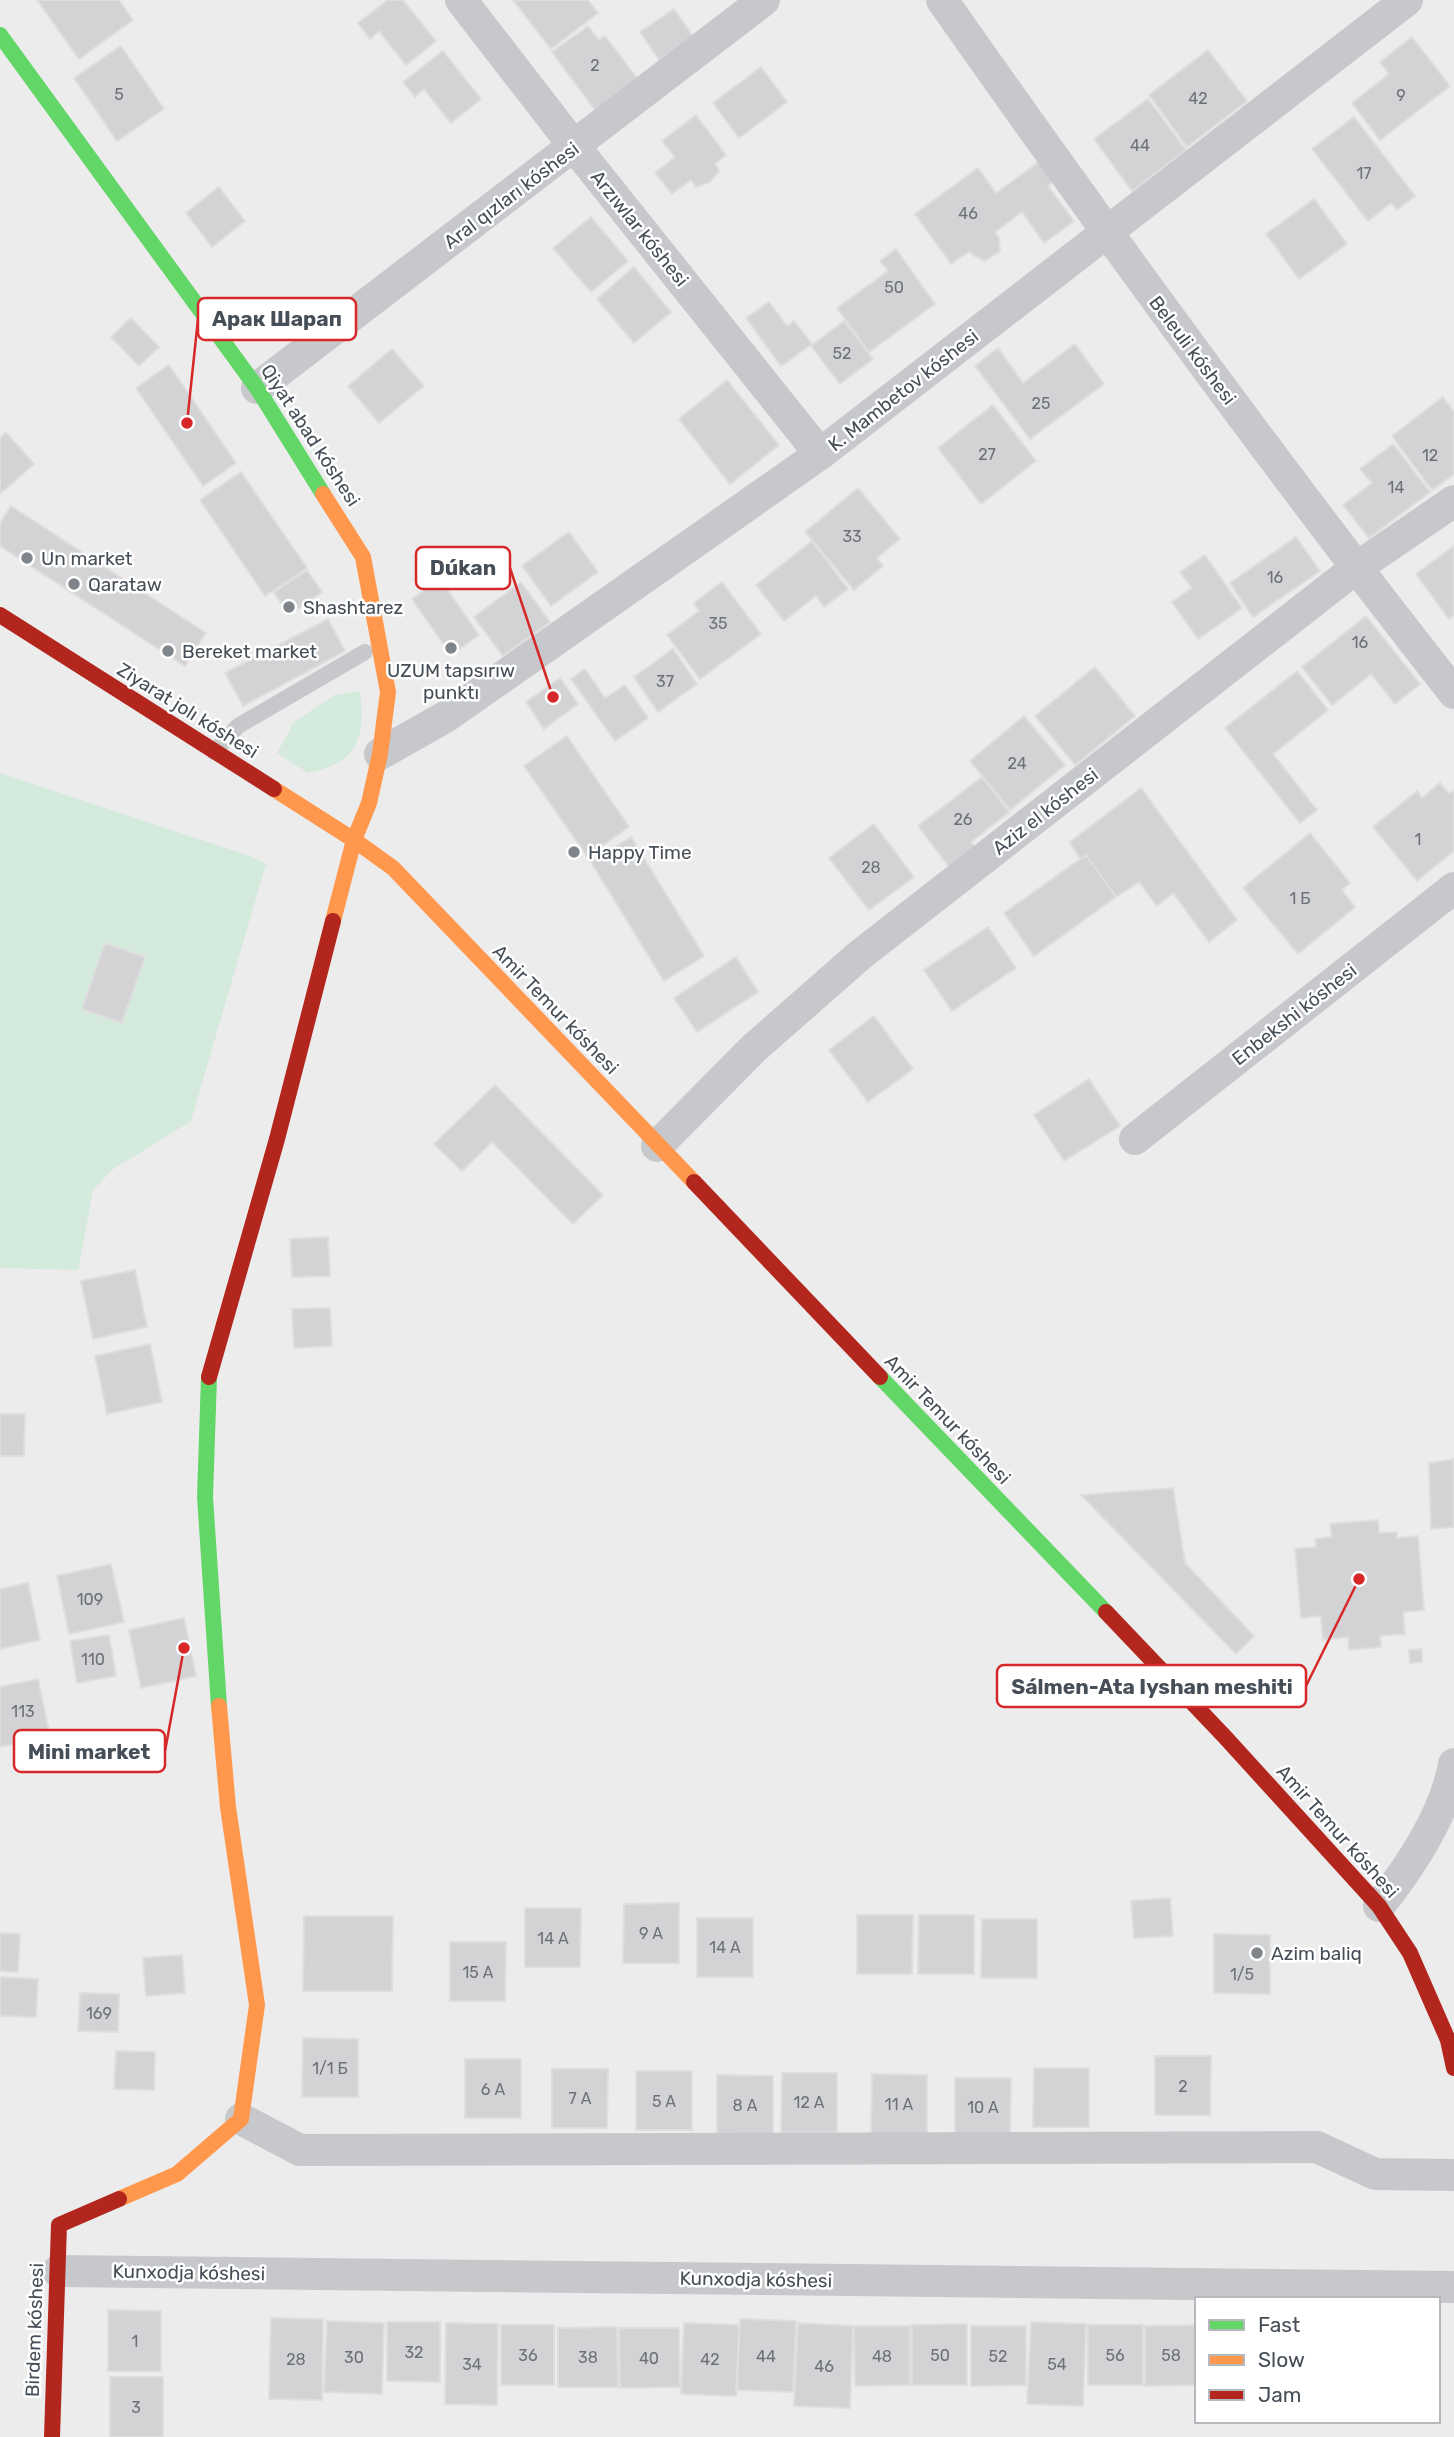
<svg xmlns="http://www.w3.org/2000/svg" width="1454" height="2437" viewBox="0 0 1454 2437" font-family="Rubik,sans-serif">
  <rect width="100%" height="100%" fill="#edecec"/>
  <path fill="#d3eadc" d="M 360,691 C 365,739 359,762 308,773 L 277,753 L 294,722 L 334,695 Z
    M 0,773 L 250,856 L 266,864 L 191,1121 L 112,1170 L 93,1190 L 78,1270 L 0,1268 Z"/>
  <path fill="#d3d3d5" stroke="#dededf" stroke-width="2" d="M 37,0 L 119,0 L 133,20 L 79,59 Z
    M 388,0 L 403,0 L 436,41 L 406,65 L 379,31 L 370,39 L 358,23 Z
    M 513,0 L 588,0 L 598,13 L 551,49 Z
    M 674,9 L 693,36 L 659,60 L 640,32 Z
    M 588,26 L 599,40 L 605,36 L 637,78 L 595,110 L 552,52 Z
    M 1412,37 L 1450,86 L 1380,140 L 1352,103 L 1389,74 L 1380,62 Z
    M 121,46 L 164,109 L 117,141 L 74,78 Z
    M 1208,50 L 1247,101 L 1187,147 L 1149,95 Z
    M 443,51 L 481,99 L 451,123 L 424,89 L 415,97 L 403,82 Z
    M 761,67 L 787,102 L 739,138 L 713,103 Z
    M 1148,99 L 1186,150 L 1132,191 L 1094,139 Z
    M 696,115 L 726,155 L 715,164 L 719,171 L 710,182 L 696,187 L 691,180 L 672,194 L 655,173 L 675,157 L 662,141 Z
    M 1354,117 L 1415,196 L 1397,210 L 1391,203 L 1368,221 L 1312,149 Z
    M 1039,162 L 1053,182 L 1048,186 L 1074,221 L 1044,243 L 1022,212 L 995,232 L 999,238 L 1000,251 L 985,261 L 973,255 L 970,251 L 951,264 L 915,214 L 978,168 L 996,193 Z
    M 219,187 L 245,221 L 212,247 L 186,213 Z
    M 1314,199 L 1347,244 L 1299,279 L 1266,234 Z
    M 591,217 L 628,261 L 591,292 L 553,248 Z
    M 896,249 L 935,304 L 869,352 L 837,308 L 888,271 L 880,261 Z
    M 634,267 L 671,312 L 634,343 L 597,299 Z
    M 769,302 L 787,326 L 794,321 L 812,344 L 781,366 L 746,318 Z
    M 131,318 L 159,347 L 139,366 L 111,337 Z
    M 844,321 L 873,359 L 840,384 L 811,346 Z
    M 1075,344 L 1104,384 L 1030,439 L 975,366 L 998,348 L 1023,383 Z
    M 392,349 L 424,386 L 379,423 L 348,386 Z
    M 169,365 L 236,463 L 203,486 L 136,388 Z
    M 727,380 L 779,445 L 730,484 L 679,419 Z
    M 1443,397 L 1454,412 L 1454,474 L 1432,490 L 1392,436 Z
    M 993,405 L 1036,461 L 981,504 L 938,448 Z
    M 6,432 L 34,464 L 0,494 L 0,438 Z
    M 1393,444 L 1430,492 L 1369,538 L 1343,505 L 1372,483 L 1360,469 Z
    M 241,472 L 307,568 L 265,596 L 200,500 Z
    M 858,488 L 900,539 L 877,558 L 883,566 L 854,590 L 805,532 Z
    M 11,506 L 206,633 L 185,666 L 0,546 L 0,523 Z
    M 569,532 L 598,572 L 551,606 L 522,566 Z
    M 1296,537 L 1320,571 L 1253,617 L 1230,583 Z
    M 812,541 L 848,589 L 824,607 L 816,596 L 784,621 L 756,585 Z
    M 1454,546 L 1454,615 L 1449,619 L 1416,574 Z
    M 1205,555 L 1242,608 L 1198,639 L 1172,602 L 1192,588 L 1180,572 Z
    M 307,570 L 322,592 L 289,615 L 274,592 Z
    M 440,579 L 479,635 L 451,655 L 412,599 Z
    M 521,582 L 550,622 L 503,656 L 474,617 Z
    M 722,582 L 761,634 L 700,679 L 667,635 L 699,611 L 694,603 Z
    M 1366,616 L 1420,684 L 1395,704 L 1371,674 L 1332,705 L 1302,667 Z
    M 328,619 L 345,651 L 243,706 L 225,673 Z
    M 673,649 L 697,684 L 658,712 L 634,677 Z
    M 1095,667 L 1135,716 L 1075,765 L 1035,716 Z
    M 585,669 L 605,698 L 625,685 L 648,718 L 615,741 L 571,679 Z
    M 1297,671 L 1328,710 L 1273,754 L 1317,810 L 1300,823 L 1225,728 Z
    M 560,678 L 578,704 L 544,729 L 526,702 Z
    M 1024,716 L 1065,765 L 1010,810 L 970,761 Z
    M 567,736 L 629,827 L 587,856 L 524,766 Z
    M 982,777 L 1009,812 L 971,842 L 979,853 L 954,873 L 918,826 Z
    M 1440,783 L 1449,794 L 1454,790 L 1454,851 L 1417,881 L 1373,827 L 1417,791 L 1422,798 Z
    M 1141,788 L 1237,920 L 1209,942 L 1173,893 L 1157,906 L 1139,882 L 1116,897 L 1086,855 L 1080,859 L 1070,842 Z
    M 874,824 L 914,877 L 869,910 L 829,858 Z
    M 1310,833 L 1350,883 L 1342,890 L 1355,907 L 1298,954 L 1243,888 Z
    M 631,837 L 704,956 L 664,981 L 591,862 Z
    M 1086,855 L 1116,897 L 1034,956 L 1004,913 Z
    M 988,927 L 1016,968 L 952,1011 L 924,970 Z
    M 105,943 L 145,957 L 122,1023 L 82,1009 Z
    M 736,957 L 758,992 L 697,1032 L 674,998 Z
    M 874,1016 L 913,1069 L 868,1102 L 829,1050 Z
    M 1089,1079 L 1120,1126 L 1064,1161 L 1034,1115 Z
    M 495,1085 L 603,1195 L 573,1224 L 492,1142 L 462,1171 L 434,1144 Z
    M 328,1237 L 330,1276 L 292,1277 L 290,1239 Z
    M 135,1270 L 147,1327 L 93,1339 L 81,1281 Z
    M 330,1308 L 332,1346 L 294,1348 L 292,1309 Z
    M 150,1344 L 162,1402 L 107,1414 L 95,1356 Z
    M 0,1414 L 25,1414 L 24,1456 L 0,1456 Z
    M 1454,1459 L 1454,1527 L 1431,1529 L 1429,1463 Z
    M 1173,1488 L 1185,1563 L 1254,1636 L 1236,1654 L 1081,1495 Z
    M 1378,1520 L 1379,1533 L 1397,1532 L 1397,1538 L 1418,1536 L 1424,1610 L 1403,1612 L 1405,1634 L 1380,1636 L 1381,1647 L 1349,1650 L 1348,1637 L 1323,1640 L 1321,1616 L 1301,1618 L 1295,1549 L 1316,1547 L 1315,1539 L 1332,1537 L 1330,1524 Z
    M 111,1564 L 124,1622 L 69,1634 L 57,1576 Z
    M 28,1583 L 40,1640 L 0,1649 L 0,1589 Z
    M 184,1618 L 196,1676 L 141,1688 L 129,1630 Z
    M 109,1635 L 116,1676 L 77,1683 L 70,1641 Z
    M 1422,1649 L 1422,1662 L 1410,1663 L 1409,1650 Z
    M 38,1679 L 50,1736 L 0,1747 L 0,1687 Z
    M 1170,1898 L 1173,1936 L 1134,1938 L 1131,1901 Z
    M 679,1903 L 679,1963 L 623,1963 L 624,1904 Z
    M 525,1908 L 581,1908 L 580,1967 L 525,1967 Z
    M 857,1915 L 913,1915 L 912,1974 L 857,1974 Z
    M 919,1915 L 974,1915 L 974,1974 L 918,1974 Z
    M 304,1916 L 393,1916 L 392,1991 L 303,1991 Z
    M 697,1918 L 753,1918 L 753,1977 L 697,1977 Z
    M 982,1919 L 1037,1919 L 1037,1978 L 981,1978 Z
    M 0,1933 L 20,1934 L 18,1972 L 0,1971 Z
    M 1214,1934 L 1270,1935 L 1270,1994 L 1214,1993 Z
    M 450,1942 L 506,1942 L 505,2001 L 450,2001 Z
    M 182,1955 L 185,1993 L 146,1996 L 143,1958 Z
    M 0,1977 L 38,1979 L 36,2017 L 0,2016 Z
    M 80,1993 L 119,1994 L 118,2032 L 78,2031 Z
    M 303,2038 L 358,2039 L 358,2097 L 302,2097 Z
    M 116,2051 L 155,2052 L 154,2090 L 114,2089 Z
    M 1155,2056 L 1211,2056 L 1210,2115 L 1155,2115 Z
    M 465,2059 L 521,2059 L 521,2118 L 465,2118 Z
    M 1034,2068 L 1089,2068 L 1089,2127 L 1033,2127 Z
    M 552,2069 L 608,2069 L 607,2128 L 552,2128 Z
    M 636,2071 L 692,2071 L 692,2130 L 636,2130 Z
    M 782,2073 L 837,2073 L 837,2132 L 781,2132 Z
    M 872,2074 L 927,2075 L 927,2134 L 871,2134 Z
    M 717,2075 L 773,2076 L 773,2135 L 717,2135 Z
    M 955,2078 L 1011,2078 L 1010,2137 L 955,2137 Z
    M 108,2310 L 161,2311 L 161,2371 L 108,2371 Z
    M 271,2318 L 323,2319 L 322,2400 L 269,2399 Z
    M 740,2319 L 796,2321 L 793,2392 L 737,2390 Z
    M 327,2321 L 384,2323 L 382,2394 L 324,2392 Z
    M 387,2322 L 440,2322 L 440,2382 L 387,2381 Z
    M 1031,2322 L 1086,2324 L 1083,2406 L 1027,2404 Z
    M 446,2323 L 498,2324 L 497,2405 L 445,2404 Z
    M 684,2323 L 739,2325 L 736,2396 L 681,2394 Z
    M 798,2323 L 853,2326 L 850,2408 L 794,2406 Z
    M 967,2324 L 967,2385 L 912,2385 L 912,2325 Z
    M 501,2325 L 554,2325 L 554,2385 L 501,2385 Z
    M 1088,2325 L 1143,2325 L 1143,2385 L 1088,2385 Z
    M 1197,2325 L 1197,2385 L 1145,2386 L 1145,2326 Z
    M 854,2326 L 910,2326 L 910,2385 L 855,2386 Z
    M 971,2326 L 1026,2326 L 1026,2385 L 971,2386 Z
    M 617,2327 L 618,2387 L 558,2387 L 558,2328 Z
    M 619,2328 L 679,2328 L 680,2387 L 620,2388 Z
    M 110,2377 L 163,2377 L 163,2437 L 110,2437 Z"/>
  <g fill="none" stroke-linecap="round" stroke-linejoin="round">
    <path stroke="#c7c8cb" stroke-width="16" d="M 214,752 L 238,726 L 365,652"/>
    <path stroke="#c7c8cb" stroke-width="32" d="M 461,0 L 574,146 L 820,454
      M 942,0 C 1107,235 1276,467 1454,693
      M 257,388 L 764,0
      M 380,754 L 447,716 L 820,454 L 1407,0
      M 1135,1139 L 1454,888
      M 657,1146 L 753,1049 L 860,955 L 1356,568 L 1454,501
      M 1379,1906 C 1410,1867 1445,1815 1454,1764
      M 241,2119 L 300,2150 L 1317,2147 L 1375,2174 L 1454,2175
      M 58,2271 L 1454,2287"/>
    <path stroke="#63d668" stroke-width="16" d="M 0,35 L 257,388 L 323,494
      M 209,1377 L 205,1497 L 219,1706
      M 880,1377 L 1106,1612"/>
    <path stroke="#ff974d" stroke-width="16" d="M 323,494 L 363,557 L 388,692 L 380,754 L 369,803 L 354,840 L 333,921
      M 274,789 L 354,840 L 393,868 L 694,1182
      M 119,2199 L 177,2174 L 241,2119 L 257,2005 L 228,1807 L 219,1706"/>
    <path stroke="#b3261e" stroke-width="16" d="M 0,615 L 274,789
      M 694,1182 L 880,1377
      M 209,1377 L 277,1139 L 333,921
      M 1106,1612 L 1225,1737 L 1379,1906 L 1410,1953 L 1448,2040 L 1454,2068
      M 52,2437 L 59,2225 L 119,2199"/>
  </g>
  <g fill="#80858b" stroke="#fff" stroke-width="2.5">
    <circle cx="27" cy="558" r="7"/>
    <circle cx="74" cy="584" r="7"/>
    <circle cx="289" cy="607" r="7"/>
    <circle cx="451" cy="648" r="7"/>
    <circle cx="168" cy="651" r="7"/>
    <circle cx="574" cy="852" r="7"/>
    <circle cx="1257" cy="1953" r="7"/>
  </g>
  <g text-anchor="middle" stroke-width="5" stroke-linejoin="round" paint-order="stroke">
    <g font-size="16" fill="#6b7178">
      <text x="595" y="71">2</text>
      <text x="119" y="100">5</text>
      <text x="1401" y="101">9</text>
      <text x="1198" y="104">42</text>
      <text x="1140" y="151">44</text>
      <text x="1364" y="179">17</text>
      <text x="968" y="219">46</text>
      <text x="894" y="293">50</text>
      <text x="842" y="359">52</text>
      <text x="1041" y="409">25</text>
      <text x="987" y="460">27</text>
      <text x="1430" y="461">12</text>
      <text x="1396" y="493">14</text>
      <text x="852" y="542">33</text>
      <text x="1275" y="583">16</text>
      <text x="718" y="629">35</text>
      <text x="1360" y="648">16</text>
      <text x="665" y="687">37</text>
      <text x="1017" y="769">24</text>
      <text x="963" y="825">26</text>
      <text x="1418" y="845">1</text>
      <text x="871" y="873">28</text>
      <text x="1300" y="904">1 Б</text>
      <text x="90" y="1605">109</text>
      <text x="93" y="1665">110</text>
      <text x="23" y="1717">113</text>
      <text x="651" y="1939">9 А</text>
      <text x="553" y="1944">14 А</text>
      <text x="725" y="1953">14 А</text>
      <text x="478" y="1978">15 А</text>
      <text x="1242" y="1980">1/5</text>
      <text x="99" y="2019">169</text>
      <text x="330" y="2074">1/1 Б</text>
      <text x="1183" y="2092">2</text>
      <text x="493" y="2095">6 А</text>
      <text x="580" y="2104">7 А</text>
      <text x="664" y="2107">5 А</text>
      <text x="809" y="2108">12 А</text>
      <text x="899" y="2110">11 А</text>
      <text x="745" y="2111">8 А</text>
      <text x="983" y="2113">10 А</text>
      <text x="135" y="2347">1</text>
      <text x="414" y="2358">32</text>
      <text x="528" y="2361">36</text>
      <text x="940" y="2361">50</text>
      <text x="1115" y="2361">56</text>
      <text x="1171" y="2361">58</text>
      <text x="766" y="2362">44</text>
      <text x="882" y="2362">48</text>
      <text x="998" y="2362">52</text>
      <text x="354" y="2363">30</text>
      <text x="588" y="2363">38</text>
      <text x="649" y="2364">40</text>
      <text x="296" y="2365">28</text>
      <text x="710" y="2365">42</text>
      <text x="472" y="2370">34</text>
      <text x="1057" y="2370">54</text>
      <text x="824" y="2372">46</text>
      <text x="136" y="2413">3</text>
    </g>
    <g font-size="19" fill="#464e57" stroke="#fff">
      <text transform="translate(511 195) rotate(-37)" y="7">Aral qızları kóshesi</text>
      <text transform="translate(640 228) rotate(51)" y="7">Arzıwlar kóshesi</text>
      <text transform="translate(1193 350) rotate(53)" y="7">Beleuli kóshesi</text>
      <text transform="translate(903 390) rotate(-38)" y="7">K. Mambetov kóshesi</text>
      <text transform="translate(311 435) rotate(57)" y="7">Qiyat abad kóshesi</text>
      <text transform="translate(188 710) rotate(32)" y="7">Ziyarat jolı kóshesi</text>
      <text transform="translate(1045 811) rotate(-38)" y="7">Aziz el kóshesi</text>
      <text transform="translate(556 1009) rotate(46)" y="7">Amir Temur kóshesi</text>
      <text transform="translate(1294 1014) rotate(-38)" y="7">Enbekshi kóshesi</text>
      <text transform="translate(948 1419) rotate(46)" y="7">Amir Temur kóshesi</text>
      <text transform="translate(1338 1831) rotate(48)" y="7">Amir Temur kóshesi</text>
      <text transform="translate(189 2272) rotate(1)" y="7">Kunxodja kóshesi</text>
      <text transform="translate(756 2279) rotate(1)" y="7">Kunxodja kóshesi</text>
      <text transform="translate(34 2330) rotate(-88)" y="7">Birdem kóshesi</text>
    </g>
    <g font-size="19" fill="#464e57" stroke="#fff" text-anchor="start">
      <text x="41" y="565">Un market</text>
      <text x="88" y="591">Qarataw</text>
      <text x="303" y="614">Shashtarez</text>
      <text x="182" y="658">Bereket market</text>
      <text x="451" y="677" text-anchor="middle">UZUM tapsırıw<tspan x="451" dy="22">punktı</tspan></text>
      <text x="588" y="859">Happy Time</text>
      <text x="1271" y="1960">Azim baliq</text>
    </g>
  </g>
  <path fill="none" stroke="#d62828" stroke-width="2.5" d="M187 423L198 319M553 697L510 568M1359 1579L1306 1686M184 1648L165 1751"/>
  <g fill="#d62828" stroke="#fff" stroke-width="2.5">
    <circle cx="187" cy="423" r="7"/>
    <circle cx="553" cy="697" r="7"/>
    <circle cx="1359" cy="1579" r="7"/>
    <circle cx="184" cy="1648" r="7"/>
  </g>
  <g fill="#fff" stroke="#d62828" stroke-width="2.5">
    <rect x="198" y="298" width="158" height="42" rx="7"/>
    <rect x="416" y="547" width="94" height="42" rx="7"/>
    <rect x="997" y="1665" width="309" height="42" rx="7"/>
    <rect x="14" y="1730" width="151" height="42" rx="7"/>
  </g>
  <g font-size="21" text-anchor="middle" font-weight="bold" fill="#464e57">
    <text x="277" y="326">Арак Шарап</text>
    <text x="463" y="575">Dúkan</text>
    <text x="1152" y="1694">Sálmen-Ata Iyshan meshiti</text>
    <text x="89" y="1759">Mini market</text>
  </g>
  <rect x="1195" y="2297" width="245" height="126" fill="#ffffff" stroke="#b5b8bc" stroke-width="2"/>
  <rect x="1209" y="2320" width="35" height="10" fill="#63d668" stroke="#b5b8bc" stroke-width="2"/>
  <text x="1258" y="2332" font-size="21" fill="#464e57">Fast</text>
  <rect x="1209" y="2355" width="35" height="10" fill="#ff974d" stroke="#b5b8bc" stroke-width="2"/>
  <text x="1258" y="2367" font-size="21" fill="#464e57">Slow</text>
  <rect x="1209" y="2390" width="35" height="10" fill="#b3261e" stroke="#b5b8bc" stroke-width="2"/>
  <text x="1258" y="2402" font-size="21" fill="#464e57">Jam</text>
</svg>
